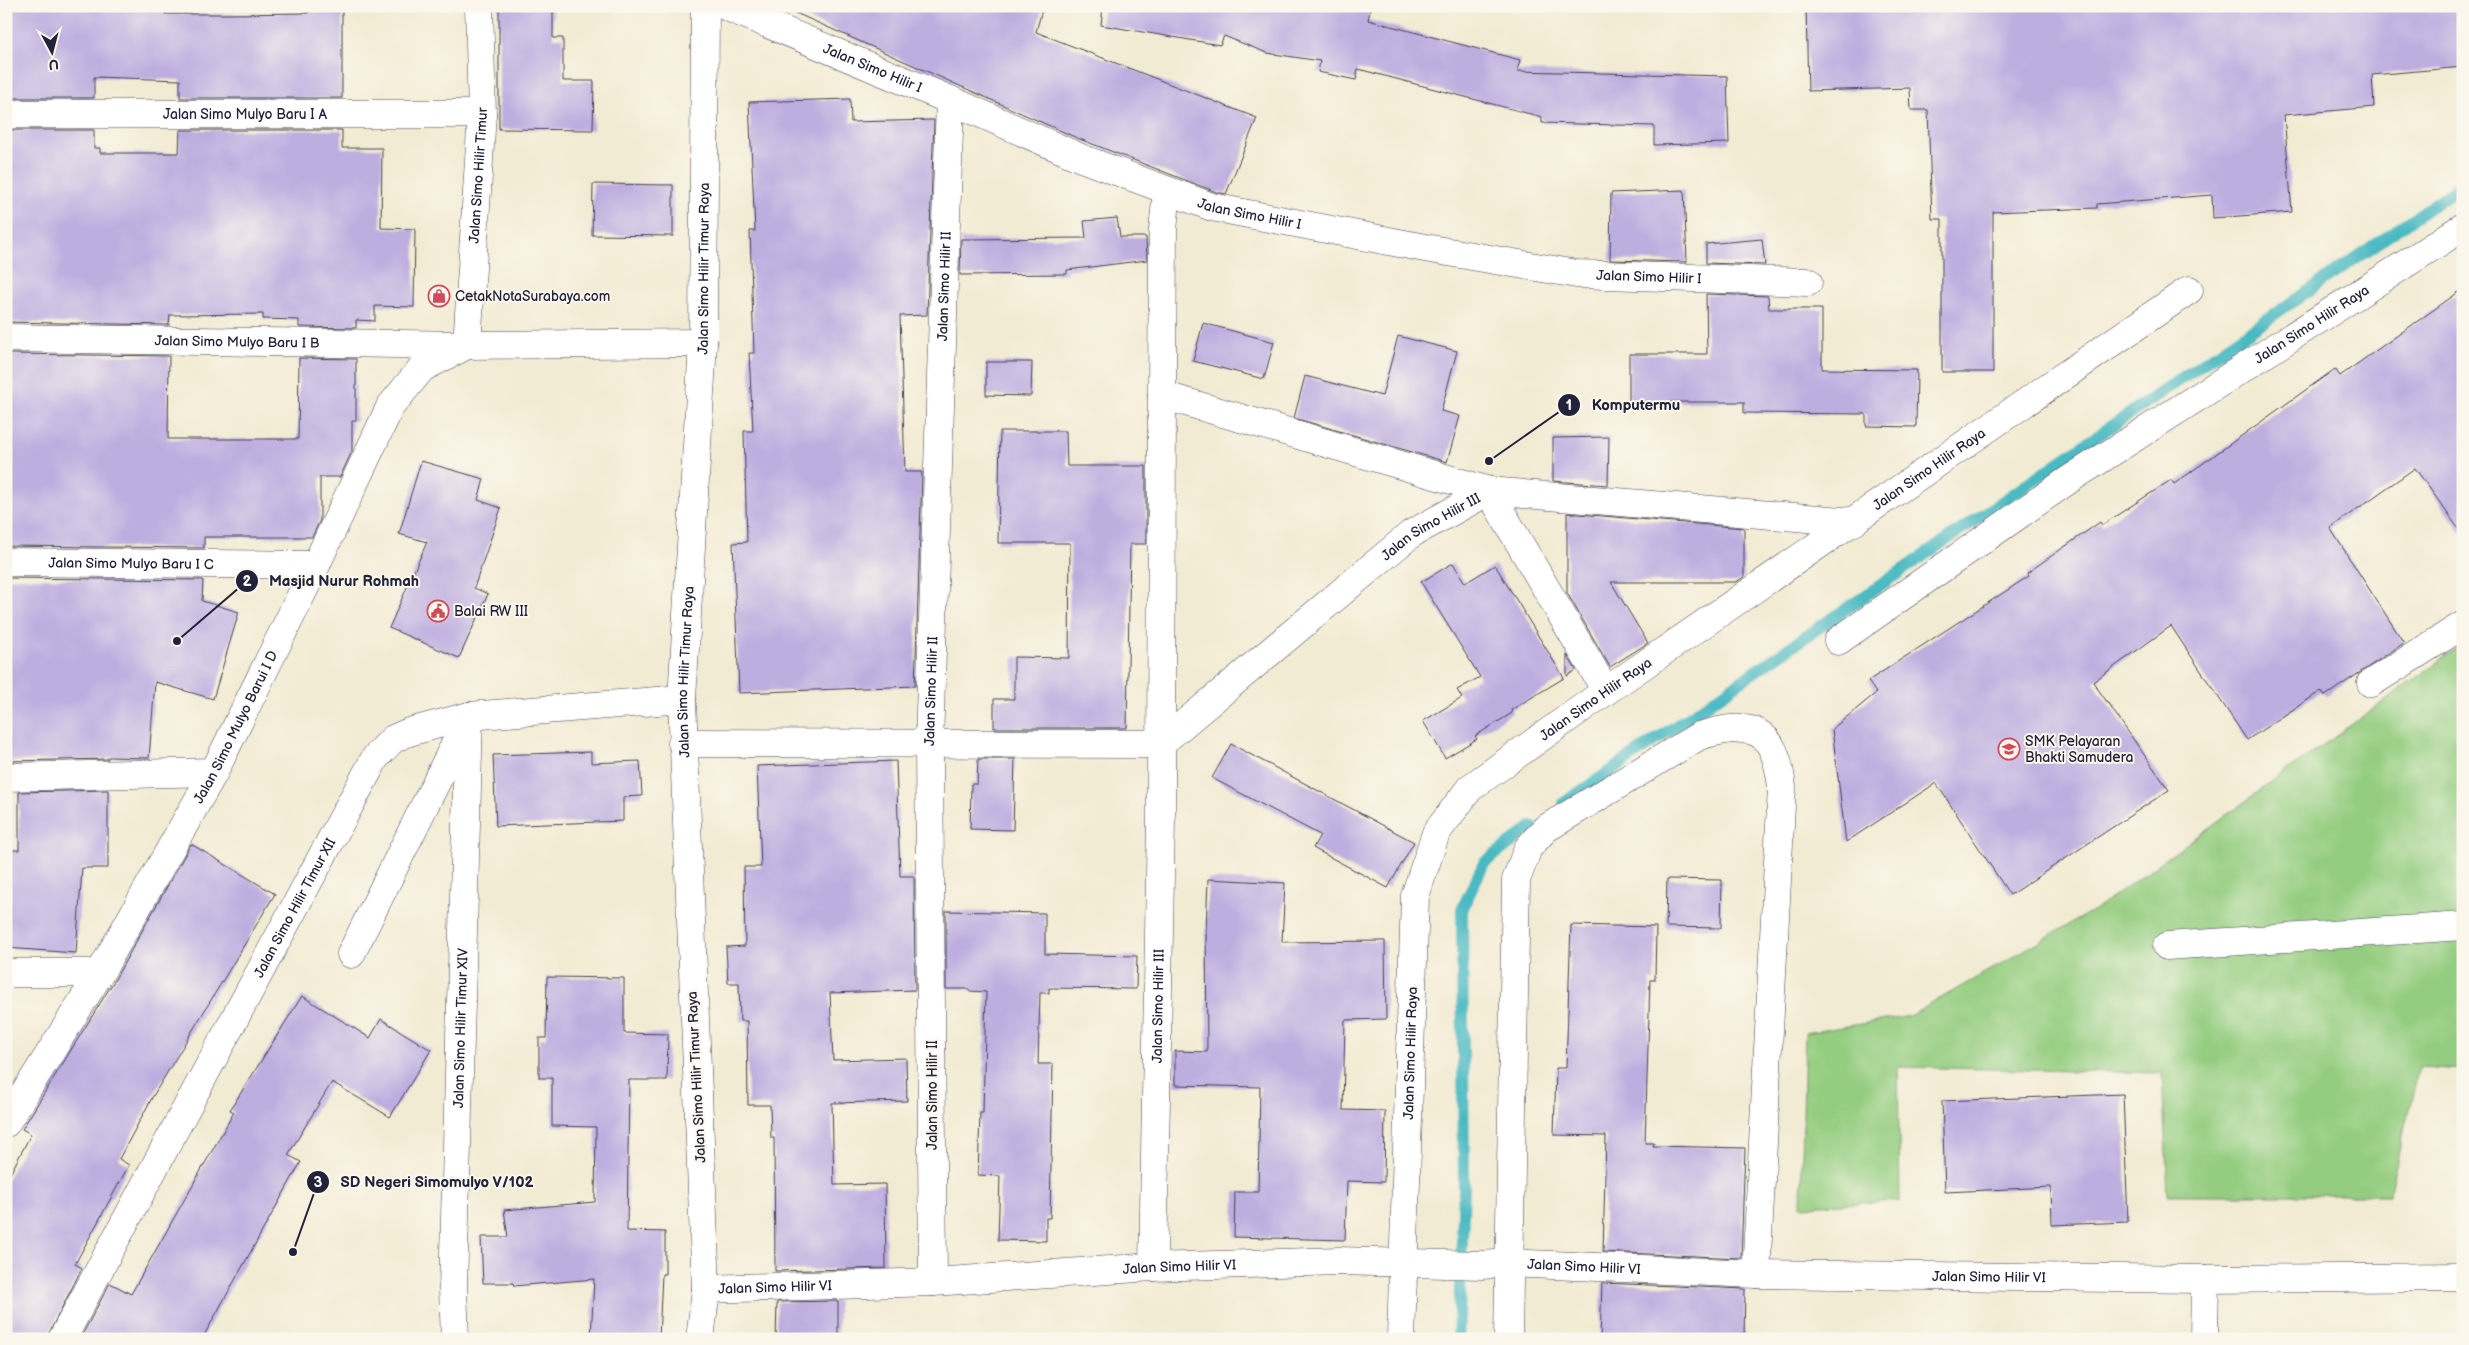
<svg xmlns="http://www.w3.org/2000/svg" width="2469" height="1345" viewBox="0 0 2469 1345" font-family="'Balsamiq Sans',sans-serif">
  <rect width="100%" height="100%" fill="#fbf7ec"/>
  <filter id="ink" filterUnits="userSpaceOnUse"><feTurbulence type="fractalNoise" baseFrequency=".02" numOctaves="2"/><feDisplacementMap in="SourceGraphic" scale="10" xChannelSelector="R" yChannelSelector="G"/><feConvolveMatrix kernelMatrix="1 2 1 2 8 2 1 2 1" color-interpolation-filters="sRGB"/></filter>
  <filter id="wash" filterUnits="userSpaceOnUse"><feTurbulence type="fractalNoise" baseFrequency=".0096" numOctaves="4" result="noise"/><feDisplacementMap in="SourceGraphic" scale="20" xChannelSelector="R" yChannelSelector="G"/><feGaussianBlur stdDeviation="1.12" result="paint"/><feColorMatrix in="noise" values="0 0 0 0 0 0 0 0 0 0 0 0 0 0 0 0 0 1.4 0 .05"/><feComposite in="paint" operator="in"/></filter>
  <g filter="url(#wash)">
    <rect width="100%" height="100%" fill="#f2ebd3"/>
    <path fill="#94cd80" stroke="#5b785e" d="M 2463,644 L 2463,1070 L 2419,1067 L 2389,1195 L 2168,1195 L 2162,1073 L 1898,1067 L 1900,1201 L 1801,1206 L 1805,1033 L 1910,1016 L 2099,907 Z"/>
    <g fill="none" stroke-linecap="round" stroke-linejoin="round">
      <path stroke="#4ab9c2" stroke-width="12" d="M 1564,803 L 2452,192 L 2463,182
        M 1458,1339 L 1464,1191 L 1462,909 L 1484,863 L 1532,827"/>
    </g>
    <g id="blocks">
      <path fill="#bdaee0" d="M 6,6 L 165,6 L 165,14 L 228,14 L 308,13 L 308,7 L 342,7 L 342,98 L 180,98 L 180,80 L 94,77 L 94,98 L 6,98 Z
        M 499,6 L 553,6 L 553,38 L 563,38 L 563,81 L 594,81 L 593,130 L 499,129 Z
        M 780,6 L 1043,6 L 1036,32 L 1257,118 L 1226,194 L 1216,192 L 1077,138 Z
        M 1103,6 L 1371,6 L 1368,20 L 1520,60 L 1517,71 L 1727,76 L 1729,143 L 1654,145 L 1654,126 L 1542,123 L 1542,117 L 1358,69 L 1356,80 L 1318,72 L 1320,61 L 1267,53 L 1224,36 L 1220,45 L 1101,25 Z
        M 1806,6 L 2463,6 L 2463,67 L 2372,75 L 2374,107 L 2284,115 L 2292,212 L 2213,218 L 2212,195 L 2097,204 L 2097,208 L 1993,212 L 1993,372 L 1942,372 L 1942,219 L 1932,219 L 1928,110 L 1911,110 L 1910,88 L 1808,91 Z
        M 850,99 L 851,122 L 934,120 L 927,315 L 900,316 L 905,472 L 922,472 L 915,686 L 739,693 L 733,543 L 747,542 L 744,431 L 753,431 L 749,353 L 754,353 L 750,231 L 755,231 L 749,102 Z
        M 6,130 L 94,130 L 94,148 L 100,148 L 100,153 L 179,153 L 180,130 L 342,130 L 342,148 L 382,148 L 381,228 L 415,229 L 414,307 L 375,306 L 375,321 L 356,320 L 356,328 L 299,327 L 299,320 L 263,319 L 263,314 L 170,315 L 169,325 L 6,322 Z
        M 593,184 L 673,185 L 673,236 L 592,235 Z
        M 1684,190 L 1687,262 L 1610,260 L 1611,193 Z
        M 1117,218 L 1120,237 L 1146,237 L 1147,260 L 1067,270 L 1067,274 L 960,275 L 961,239 L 1086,238 L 1084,221 Z
        M 1762,239 L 1765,265 L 1706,263 L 1706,244 Z
        M 2463,289 L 2463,535 L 2415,468 L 2330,528 L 2404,643 L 2325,696 L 2321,691 L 2247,740 L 2171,626 L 2093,682 L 2169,790 L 2010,895 L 1936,783 L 1846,842 L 1832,729 L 1876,693 L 1868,681 L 2029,576 L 2027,573 L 2100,522 L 2102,525 L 2171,480 L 2174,484 L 2335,369 L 2340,376 Z
        M 1706,294 L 1768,296 L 1769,309 L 1822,309 L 1822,369 L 1917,370 L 1916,427 L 1866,426 L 1866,414 L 1744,413 L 1744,402 L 1664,402 L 1664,407 L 1629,407 L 1629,354 L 1707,354 Z
        M 1203,323 L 1274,342 L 1264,379 L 1193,361 Z
        M 1398,336 L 1457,351 L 1441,411 L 1460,416 L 1447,462 L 1294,418 L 1305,376 L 1382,396 Z
        M 6,354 L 169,356 L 168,439 L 298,439 L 299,358 L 356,359 L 356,421 L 352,421 L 352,451 L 340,477 L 320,477 L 320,520 L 312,537 L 204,537 L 204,548 L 6,546 Z
        M 986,362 L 1032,362 L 1031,396 L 986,395 Z
        M 1000,431 L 1066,431 L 1067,466 L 1146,466 L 1146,544 L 1130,544 L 1127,728 L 994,728 L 994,699 L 1014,699 L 1014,657 L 1069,658 L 1070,543 L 998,543 Z
        M 1609,437 L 1608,485 L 1553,481 L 1553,438 Z
        M 421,461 L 484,479 L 478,500 L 501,508 L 474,588 L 488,594 L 459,658 L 389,628 L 427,542 L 399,534 Z
        M 1567,513 L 1744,528 L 1744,577 L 1736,582 L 1611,582 L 1648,643 L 1610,667 L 1567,593 Z
        M 1453,563 L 1465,583 L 1495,565 L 1564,678 L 1511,710 L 1512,713 L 1475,736 L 1477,739 L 1445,758 L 1423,721 L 1462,698 L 1457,690 L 1480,677 L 1421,582 Z
        M 6,578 L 203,580 L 202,601 L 239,612 L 213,699 L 155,682 L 149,758 L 108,757 L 108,759 L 6,761 Z
        M 1567,655 L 1576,670 L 1567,676 Z
        M 1231,744 L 1414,842 L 1388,888 L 1313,848 L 1320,835 L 1212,778 Z
        M 591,752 L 591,763 L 640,761 L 642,796 L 623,797 L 623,821 L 496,826 L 493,755 Z
        M 978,759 L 1015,759 L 1013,830 L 970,829 L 971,784 L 977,784 Z
        M 896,761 L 900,876 L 914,876 L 915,990 L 830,993 L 833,1060 L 906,1058 L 907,1101 L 832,1103 L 834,1185 L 885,1184 L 886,1268 L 775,1271 L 774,1138 L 771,1138 L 770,1105 L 748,1105 L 747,1021 L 740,1021 L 739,983 L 728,983 L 726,947 L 745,946 L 744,867 L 761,867 L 757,766 Z
        M 108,790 L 108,868 L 82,868 L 76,953 L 6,948 L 6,850 L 19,850 L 19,792 Z
        M 191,844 L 275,894 L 153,1096 L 119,1159 L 129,1165 L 75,1264 L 82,1268 L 46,1339 L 6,1339 L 6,1182 L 31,1134 L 22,1129 L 114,981 Z
        M 1208,879 L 1285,883 L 1282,942 L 1385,941 L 1386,1019 L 1345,1020 L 1343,1110 L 1385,1111 L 1384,1182 L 1347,1181 L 1345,1240 L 1234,1237 L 1235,1192 L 1258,1192 L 1260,1087 L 1175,1085 L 1175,1051 L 1207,1052 L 1206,931 Z
        M 1667,879 L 1722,880 L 1721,928 L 1666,927 Z
        M 946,911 L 1045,913 L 1045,954 L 1137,956 L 1136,989 L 1049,988 L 1049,993 L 1040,993 L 1038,1064 L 1053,1064 L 1050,1218 L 1046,1218 L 1046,1241 L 998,1240 L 1000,1176 L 978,1175 L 980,1113 L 983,1113 L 986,992 L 969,991 L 969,989 L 946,989 Z
        M 1571,925 L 1656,927 L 1655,980 L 1650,980 L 1645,1143 L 1654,1143 L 1653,1146 L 1745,1148 L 1741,1258 L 1603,1252 L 1606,1136 L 1554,1135 L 1556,1068 L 1566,1068 Z
        M 547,977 L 624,978 L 624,1033 L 668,1034 L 667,1080 L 629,1080 L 627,1231 L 665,1232 L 665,1274 L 662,1274 L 659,1339 L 591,1339 L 594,1279 L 514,1286 L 513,1283 L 483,1283 L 481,1237 L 508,1237 L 504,1210 L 595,1202 L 596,1127 L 552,1126 L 552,1078 L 539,1078 L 539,1038 L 546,1038 Z
        M 302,996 L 370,1038 L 381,1019 L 431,1050 L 390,1117 L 332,1082 L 288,1155 L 301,1162 L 202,1339 L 80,1339 L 110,1283 L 131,1294 L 234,1112 L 230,1110 Z
        M 2123,1094 L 2128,1222 L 2052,1225 L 2051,1187 L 1945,1192 L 1942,1101 Z
        M 1602,1283 L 1745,1289 L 1744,1339 L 1600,1339 Z
        M 838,1301 L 838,1339 L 776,1339 L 777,1302 Z"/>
    </g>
  </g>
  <g filter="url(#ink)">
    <use href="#blocks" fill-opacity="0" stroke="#414052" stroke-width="1"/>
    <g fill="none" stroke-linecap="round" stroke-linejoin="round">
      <g stroke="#414052" stroke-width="29">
        <g id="minor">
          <path id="s1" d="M 725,6 L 950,100 L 1081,158 L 1212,207 L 1425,248 L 1577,274 L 1808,282"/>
          <path id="s2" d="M 6,114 L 482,114"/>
          <path id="s3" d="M 6,338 L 467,345 L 703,343"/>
          <path id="s4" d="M 467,345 L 482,114 L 479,6"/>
          <path d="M 1489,491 L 1854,522"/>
          <path d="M 1489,491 L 1606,691"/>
          <path id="s5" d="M 6,562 L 316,565"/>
          <path id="s6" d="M 1838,641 L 2070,479 L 2463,227"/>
          <path d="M 2371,683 L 2463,625"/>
          <path id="s7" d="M 682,743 L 1160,744 L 1411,534 L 1489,491 L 1162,395"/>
          <path d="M 6,777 L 214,772"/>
          <path d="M 2167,946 L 2463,926"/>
          <path d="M 351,954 L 465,724"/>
          <path d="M 6,973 L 100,973"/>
          <path id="s8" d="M 6,1123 L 100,973 L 214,772 L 316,565 L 390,407 L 422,368 L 467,345"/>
          <path id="s9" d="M 1153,1267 L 1161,819 L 1162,395 L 1163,230 L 1167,191"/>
          <path id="s10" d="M 933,1282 L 929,743 L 950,100"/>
          <path id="s11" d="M 706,1289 L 933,1282 L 1153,1267 L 1339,1261 L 1482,1265 L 1509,1263 L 1756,1274 L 2205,1279 L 2463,1277"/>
          <path id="s12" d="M 62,1339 L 375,758 L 393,739 L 409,732 L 469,716 L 682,699"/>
          <path id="s13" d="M 455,1339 L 453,1289 L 469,716"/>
          <path id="s14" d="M 700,1339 L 706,1289 L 682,699 L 703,343 L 705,6"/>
          <path id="s15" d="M 1401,1339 L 1415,896 L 1436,833 L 1470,788 L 1606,691 L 2189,290"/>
          <path d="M 1508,1339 L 1516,880 L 1528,848 L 1545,829 L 1699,736 C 1753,720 1775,727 1782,787 L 1756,1274"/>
          <path d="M 2204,1339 L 2205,1279"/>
        </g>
      </g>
      <use href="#minor" stroke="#fff" stroke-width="28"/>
    </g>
  </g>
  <defs>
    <g id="shop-ring" transform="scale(1.125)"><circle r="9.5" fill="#fbf7ec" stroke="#d1495b" stroke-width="1.5"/><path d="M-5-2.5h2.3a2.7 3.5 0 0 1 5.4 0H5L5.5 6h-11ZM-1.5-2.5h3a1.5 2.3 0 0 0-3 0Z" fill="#d1495b"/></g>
    <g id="civic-ring" transform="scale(1.125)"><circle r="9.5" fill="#fbf7ec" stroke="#d1495b" stroke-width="1.5"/><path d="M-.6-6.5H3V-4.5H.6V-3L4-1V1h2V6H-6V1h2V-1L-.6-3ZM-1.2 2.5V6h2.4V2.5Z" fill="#d1495b"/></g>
    <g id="school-ring" transform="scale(1.125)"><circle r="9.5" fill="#fbf7ec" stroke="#d1495b" stroke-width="1.5"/><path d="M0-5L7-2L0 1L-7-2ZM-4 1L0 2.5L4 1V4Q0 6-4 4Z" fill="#d1495b"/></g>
  </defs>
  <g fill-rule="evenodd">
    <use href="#shop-ring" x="439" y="296"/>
    <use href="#civic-ring" x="438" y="611"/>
    <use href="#school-ring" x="2009" y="749"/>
  </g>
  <g text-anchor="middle" stroke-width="4" stroke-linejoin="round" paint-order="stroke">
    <g font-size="14" fill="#22223b" stroke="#fbf7ec">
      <text dy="5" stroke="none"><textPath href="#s1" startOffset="160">Jalan Simo Hilir I</textPath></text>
      <text dy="5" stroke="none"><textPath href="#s2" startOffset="239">Jalan Simo Mulyo Baru I A</textPath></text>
      <text dy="5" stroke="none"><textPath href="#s4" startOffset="170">Jalan Simo Hilir Timur</textPath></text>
      <text dy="5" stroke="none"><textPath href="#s1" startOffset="565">Jalan Simo Hilir I</textPath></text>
      <text dy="5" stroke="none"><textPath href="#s14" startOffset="1072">Jalan Simo Hilir Timur Raya</textPath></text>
      <text dy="5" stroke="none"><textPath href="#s1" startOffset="970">Jalan Simo Hilir I</textPath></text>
      <text dy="5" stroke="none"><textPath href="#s10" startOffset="996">Jalan Simo Hilir II</textPath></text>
      <text dy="5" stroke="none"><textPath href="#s6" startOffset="570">Jalan Simo Hilir Raya</textPath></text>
      <text dy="5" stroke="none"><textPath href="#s3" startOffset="231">Jalan Simo Mulyo Baru I B</textPath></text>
      <text dy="5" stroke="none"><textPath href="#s15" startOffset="1125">Jalan Simo Hilir Raya</textPath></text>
      <text dy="5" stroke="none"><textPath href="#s7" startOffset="826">Jalan Simo Hilir III</textPath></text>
      <text dy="5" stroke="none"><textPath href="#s5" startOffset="125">Jalan Simo Mulyo Baru I C</textPath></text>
      <text dy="5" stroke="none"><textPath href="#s14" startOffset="668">Jalan Simo Hilir Timur Raya</textPath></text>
      <text dy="5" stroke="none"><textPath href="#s10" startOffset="591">Jalan Simo Hilir II</textPath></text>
      <text dy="5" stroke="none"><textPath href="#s15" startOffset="720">Jalan Simo Hilir Raya</textPath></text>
      <text dy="5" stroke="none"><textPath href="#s8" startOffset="458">Jalan Simo Mulyo Barui I D</textPath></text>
      <text dy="5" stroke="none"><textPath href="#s12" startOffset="490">Jalan Simo Hilir Timur XII</textPath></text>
      <text dy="5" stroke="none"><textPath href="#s9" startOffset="261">Jalan Simo Hilir III</textPath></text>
      <text dy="5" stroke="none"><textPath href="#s13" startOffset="311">Jalan Simo Hilir Timur XIV</textPath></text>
      <text dy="5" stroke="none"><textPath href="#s15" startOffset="286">Jalan Simo Hilir Raya</textPath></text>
      <text transform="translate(696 1077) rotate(-93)" y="5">Jalan Simo Hilir Timur Raya</text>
      <text transform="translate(932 1095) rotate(-90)" y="5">Jalan Simo Hilir II</text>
      <text dy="5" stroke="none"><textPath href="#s11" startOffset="879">Jalan Simo Hilir VI</textPath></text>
      <text dy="5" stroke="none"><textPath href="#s11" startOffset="474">Jalan Simo Hilir VI</textPath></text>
      <text dy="5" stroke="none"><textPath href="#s11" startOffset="1284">Jalan Simo Hilir VI</textPath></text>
      <text dy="5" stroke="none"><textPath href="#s11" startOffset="69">Jalan Simo Hilir VI</textPath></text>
    </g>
    <g font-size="14" fill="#22223b" stroke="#fbf7ec" text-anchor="start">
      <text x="455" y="301">CetakNotaSurabaya.com</text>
      <text x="454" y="616">Balai RW III</text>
      <text x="2025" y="746">SMK Pelayaran<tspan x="2025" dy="16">Bhakti Samudera</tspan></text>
    </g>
  </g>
  <path fill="none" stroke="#22223b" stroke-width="2" d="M1489 461L1569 405M177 641L247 581M293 1252L318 1182"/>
  <g fill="#22223b" stroke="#fbf7ec" stroke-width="2">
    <circle cx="1489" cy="461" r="5"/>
    <circle cx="177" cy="641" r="5"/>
    <circle cx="293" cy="1252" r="5"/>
    <circle cx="1569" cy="405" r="12"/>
    <circle cx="247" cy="581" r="12"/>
    <circle cx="318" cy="1182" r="12"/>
  </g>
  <g font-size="15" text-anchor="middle" font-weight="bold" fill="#fff">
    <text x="1569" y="410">1</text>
    <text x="247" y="586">2</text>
    <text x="318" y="1187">3</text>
  </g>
  <g font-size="15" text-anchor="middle" font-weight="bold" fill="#22223b" stroke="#fbf7ec" stroke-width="4" stroke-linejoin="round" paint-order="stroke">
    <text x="1636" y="410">Komputermu</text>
    <text x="344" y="586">Masjid Nurur Rohmah</text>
    <text x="437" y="1187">SD Negeri Simomulyo V/102</text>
  </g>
  <rect width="2469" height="1345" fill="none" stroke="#fbf7ec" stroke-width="25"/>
  <g transform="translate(52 52) rotate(173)" stroke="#fbf7ec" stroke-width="4" paint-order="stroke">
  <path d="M0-4L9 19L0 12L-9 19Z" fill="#22223b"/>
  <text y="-8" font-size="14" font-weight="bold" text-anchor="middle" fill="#22223b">U</text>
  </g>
</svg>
